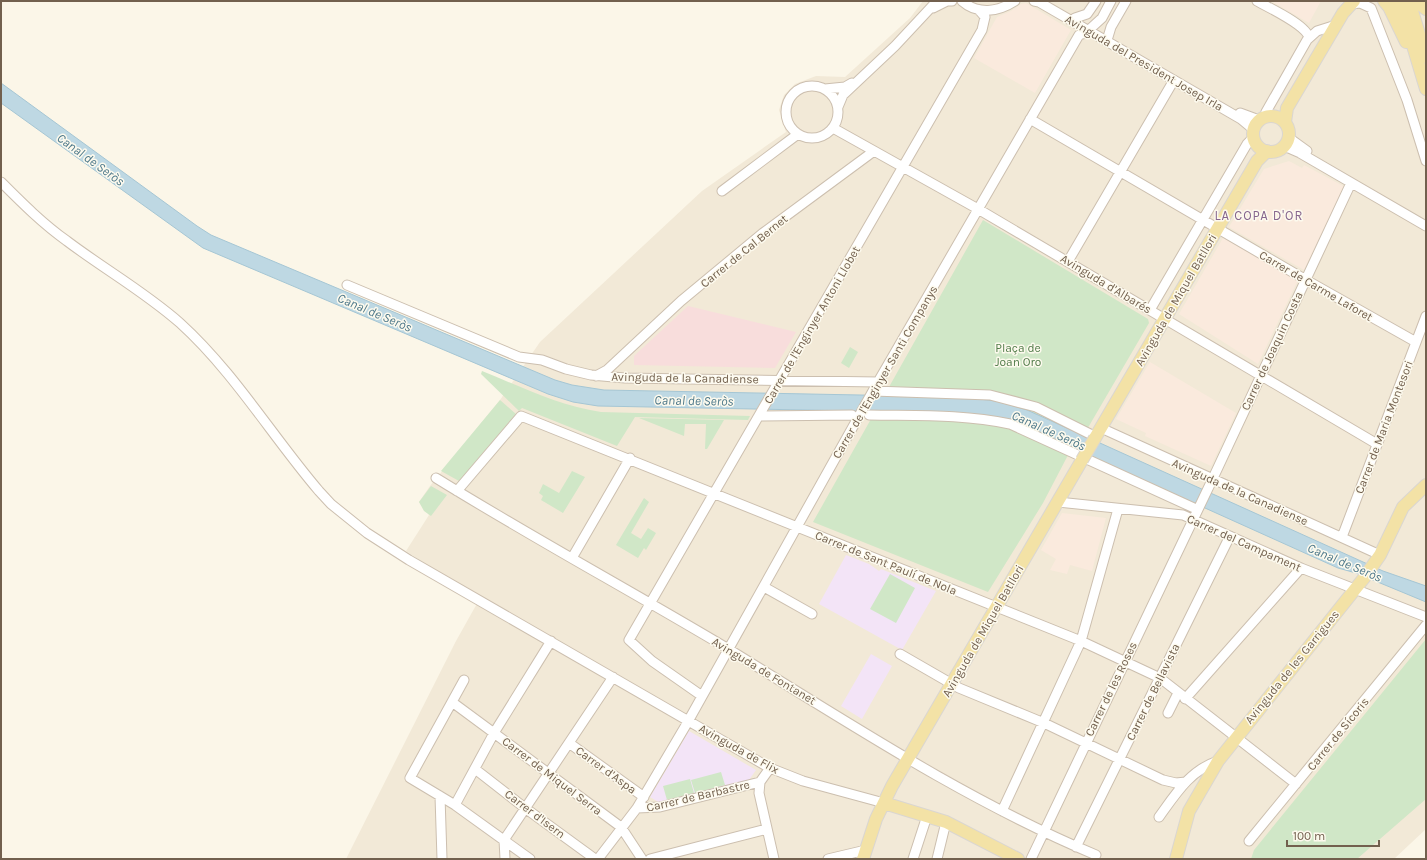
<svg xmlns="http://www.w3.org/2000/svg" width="1427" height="860" viewBox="0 0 1427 860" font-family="Karla,sans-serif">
  <rect width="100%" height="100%" fill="#fbf6e8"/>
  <path fill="#f2e9d7" d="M 923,1 L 1426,1 L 1426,829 L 1394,859 L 346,859 L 456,641 L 479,600 L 406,551 L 429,515 L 419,502 L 430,486 L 500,400 L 540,342 L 702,191 L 786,132 L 779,110 L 784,95 L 795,84 L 816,76 L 845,77 L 910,18 Z"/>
  <path fill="#faeadd" d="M 1271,1 L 1321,1 L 1309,23 Z
    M 1026,3 L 1071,30 L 1035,93 L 974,58 L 997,17 L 1011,11 L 1021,4 Z
    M 1289,161 L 1302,168 L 1304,165 L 1345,187 L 1304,270 L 1229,227 L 1264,169 Z
    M 1223,238 L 1298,280 L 1258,364 L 1179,314 Z
    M 1150,362 L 1236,413 L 1211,466 L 1145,436 L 1146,433 L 1116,419 Z
    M 1062,513 L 1106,518 L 1092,571 L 1070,565 L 1067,574 L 1050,570 L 1056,559 L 1041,550 Z"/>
  <path fill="#f3e4f7" d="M 846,555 L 869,564 L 879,571 L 881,569 L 936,591 L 902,650 L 819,604 Z
    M 871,654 L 892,666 L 862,719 L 841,706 Z
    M 689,731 L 756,770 L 749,780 L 660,803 L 650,797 Z"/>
  <path fill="#f8dddc" d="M 688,306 L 796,332 L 775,368 L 634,365 L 634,356 Z"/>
  <path fill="#d0e7c7" d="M 983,220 L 1148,319 L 1149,323 L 1089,426 L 1067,457 L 1043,503 L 988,592 L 813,522 Z
    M 850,347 L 858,352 L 849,368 L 841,363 Z
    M 482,371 C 522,387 559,406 601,412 L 750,416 L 748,420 L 635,417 L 617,446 L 522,408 L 519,411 L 481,374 Z
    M 500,400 L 516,414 L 459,481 L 441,471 Z
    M 639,418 L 724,420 L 707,449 L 705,449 L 706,424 L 685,424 L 684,436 Z
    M 572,471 L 585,477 L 563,513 L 541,500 L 543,496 L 539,493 L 543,484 L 559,493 Z
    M 431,486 L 447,495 L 431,516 L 424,511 L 419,502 Z
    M 644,498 L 649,502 L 631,533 L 641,539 L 648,528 L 656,533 L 646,550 L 644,548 L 638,558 L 616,545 Z
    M 890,574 L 915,588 L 896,623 L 870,609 Z
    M 1426,639 L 1426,799 L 1357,859 L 1251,859 L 1254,850 Z
    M 721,772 L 725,785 L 695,793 L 691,780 Z
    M 690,779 L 694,793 L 667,800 L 663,786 Z"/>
  <path fill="#bed8e3" stroke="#a5c6d4" d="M 1,83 L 197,226 L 211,235 L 555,380 L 572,385 L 604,390 L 962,397 L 996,401 L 1027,410 L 1383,571 L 1426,586 L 1426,602 L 1356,573 L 1338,568 L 1021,425 C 1001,418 982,415 960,413 L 598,406 L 573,402 L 548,394 L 203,248 L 1,103 Z"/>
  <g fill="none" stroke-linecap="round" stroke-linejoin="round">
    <g stroke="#ccbfaf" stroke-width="11">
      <path id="minor" d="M 962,1 C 978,15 998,12 1015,1
        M 1034,1 L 1039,2 L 1241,119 L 1253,129
        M 1257,1 C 1269,8 1307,25 1309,38
        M 1351,4 L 1360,3 L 1371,8 L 1407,100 L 1426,161
        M 933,8 L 947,1 L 952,1
        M 1075,18 L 1087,14 L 1096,1
        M 1091,28 L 1102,18 L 1111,1
        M 1108,37 L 1111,27 L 1126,1
        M786 112a26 26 0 1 1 52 0a26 26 0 1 1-52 0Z
        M 825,89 L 845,87 L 852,83
        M 838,107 L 843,95 L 895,46 L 937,1
        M 1240,113 L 1259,120
        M 1265,116 L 1266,112 L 1307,40 L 1317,31 L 1336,25
        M 1030,119 L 1306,280 L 1416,342
        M 833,128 L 978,209 L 1377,444
        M 1289,138 L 1307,151
        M 1284,146 L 1300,153 L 1426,226
        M 1,182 C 22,203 43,224 67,241 C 104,269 145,292 180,323 C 234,372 272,436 319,491 L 331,504 L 367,533 L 409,560 L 770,768 L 803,781 L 884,803
        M 722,191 L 798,134
        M 1070,258 L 1174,80
        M 347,285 L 519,357 L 542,360 L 566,369 L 591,375 L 625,378 L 878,382
        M 1150,310 L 1247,144 L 1253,138
        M 596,376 L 607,370 L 681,301 L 763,233 L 874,151
        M 873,391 L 990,395 L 1036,407 L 1096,437
        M 869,415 C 916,416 963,414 1010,424 L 1194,508
        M 760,416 L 852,415
        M 1101,428 L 1380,555
        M 436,478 C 533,538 633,592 730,650 C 849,723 967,801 1096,855
        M 457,491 L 521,416 L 1081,641 L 1160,678 L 1296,784
        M 1058,502 L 1183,515 L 1301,568 L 1426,617
        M 1342,537 L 1426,316
        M 572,558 L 630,458
        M 764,587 L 812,614
        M 900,654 L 959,688 L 1044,723 L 1163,780 L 1176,783 L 1186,782
        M 464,680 L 410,778 L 455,805 L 530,859
        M 702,696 L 652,661 L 629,640 L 982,30 L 985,17 L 979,10
        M 1185,699 L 1301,568
        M 452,702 L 621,827 L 642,859
        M 1168,713 L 1178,693
        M 569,743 L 644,797
        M 770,768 L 760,782 L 759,793 L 774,859
        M 475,769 L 525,808 L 595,859
        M 440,796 L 442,859
        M 455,805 L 494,733 L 551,641
        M 637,808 L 660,807 L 760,782
        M 1002,811 L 1081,641 L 1118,509
        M 1159,817 C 1175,795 1190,770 1218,761
        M 1249,841 L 1426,625
        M 1076,847 L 1230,536
        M 505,859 L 504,840 L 613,677
        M 598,859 L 637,808 L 686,725 L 878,382 L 1079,35 L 1089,32
        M 650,859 L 767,829
        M 828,859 L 866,850
        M 913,859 L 927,816
        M 937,859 L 946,822
        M 1031,859 L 1214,476 L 1351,183"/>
    </g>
    <g stroke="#dad6d1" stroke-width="14">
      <path id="major" d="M 1384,1 L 1389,7 L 1406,42
        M 1398,1 L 1405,19 L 1426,89
        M 1409,1 L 1426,57
        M 1416,1 L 1426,9
        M1253 134a18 18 0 1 1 36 0a18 18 0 1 1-36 0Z
        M 1285,122 L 1287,108 L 1343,13 L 1354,1
        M 1095,438 L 1257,161 L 1267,151
        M 884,803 L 946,822 L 1018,859
        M 863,859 L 876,819 L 892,786 L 1082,460
        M 1176,859 L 1189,811 L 1218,761 L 1364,578 L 1380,555 L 1403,507 L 1426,485"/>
    </g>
    <use href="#minor" stroke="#fff" stroke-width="9"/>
    <use href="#major" stroke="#f3e2a6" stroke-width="12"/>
    <g stroke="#dad6d1" stroke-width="14" stroke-linecap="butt">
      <path id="major-bridge" d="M 1082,460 L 1095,438"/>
    </g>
    <use href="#major-bridge" stroke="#f3e2a6" stroke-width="12"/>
  </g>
  <g text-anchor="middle" stroke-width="3" stroke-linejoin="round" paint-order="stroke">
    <g font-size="12" fill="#72604e" stroke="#fdfaee">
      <text transform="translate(1144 63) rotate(30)" y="4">Avinguda del President Josep Irla</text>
      <text transform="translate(744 251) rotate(-39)" y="4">Carrer de Cal Bernet</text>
      <text transform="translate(1106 284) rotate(31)" y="4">Avinguda d'Albarés</text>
      <text transform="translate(1316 286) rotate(30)" y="4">Carrer de Carme Laforet</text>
      <text transform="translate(1176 300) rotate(-60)" y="4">Avinguda de Miquel Batllori</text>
      <text transform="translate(812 325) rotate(-60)" y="4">Carrer de l'Enginyer Antoni Llobet</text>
      <text transform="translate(1272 351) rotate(-65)" y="4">Carrer de Joaquin Costa</text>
      <text transform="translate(885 372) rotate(-60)" y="4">Carrer de l'Enginyer Santi Companys</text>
      <text transform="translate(685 378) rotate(1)" y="4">Avinguda de la Canadiense</text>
      <text transform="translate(1384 427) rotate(-69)" y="4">Carrer de Maria Montesori</text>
      <text transform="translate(1240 492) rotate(24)" y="4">Avinguda de la Canadiense</text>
      <text transform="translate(1244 543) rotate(24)" y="4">Carrer del Campament</text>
      <text transform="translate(886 563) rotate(22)" y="4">Carrer de Sant Paulí de Nola</text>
      <text transform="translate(983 631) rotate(-60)" y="4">Avinguda de Miquel Batllori</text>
      <text transform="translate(1292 667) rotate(-51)" y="4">Avinguda de les Garrigues</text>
      <text transform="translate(764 671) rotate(31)" y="4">Avinguda de Fontanet</text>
      <text transform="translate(1111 689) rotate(-64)" y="4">Carrer de les Roses</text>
      <text transform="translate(1153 692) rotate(-64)" y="4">Carrer de Bellavista</text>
      <text transform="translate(1338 734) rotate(-51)" y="4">Carrer de Sícoris</text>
      <text transform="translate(739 749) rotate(29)" y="4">Avinguda de Flix</text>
      <text transform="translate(606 770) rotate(36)" y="4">Carrer d'Aspa</text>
      <text transform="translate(552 776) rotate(37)" y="4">Carrer de Miquel Serra</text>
      <text transform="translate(698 796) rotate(-13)" y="4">Carrer de Barbastre</text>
      <text transform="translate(535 814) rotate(37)" y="4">Carrer d'Isern</text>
    </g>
    <g font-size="12" fill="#527c4a" stroke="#fdfaee">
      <text x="1018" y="352">Plaça de<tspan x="1018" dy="14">Joan Oro</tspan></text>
    </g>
    <g font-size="13" font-style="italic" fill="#4d788a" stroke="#fdfaee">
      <text transform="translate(91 159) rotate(36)" y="5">Canal de Seròs</text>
      <text transform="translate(375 312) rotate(23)" y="5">Canal de Seròs</text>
      <text transform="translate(694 400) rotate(1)" y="5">Canal de Seròs</text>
      <text transform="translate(1049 430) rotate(24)" y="5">Canal de Seròs</text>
      <text transform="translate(1345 562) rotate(23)" y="5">Canal de Seròs</text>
    </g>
    <g font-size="13" letter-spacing="1" fill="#87668e" stroke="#fdfaee">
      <text x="1259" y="220">LA COPA D'OR</text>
    </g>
  </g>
  <rect width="1427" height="860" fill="none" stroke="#72604e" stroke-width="4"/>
  <path d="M1287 840v6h92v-6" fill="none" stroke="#72604e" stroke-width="2"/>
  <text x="1293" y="840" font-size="12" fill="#72604e" stroke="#fdfaee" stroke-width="3" paint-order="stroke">100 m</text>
</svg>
